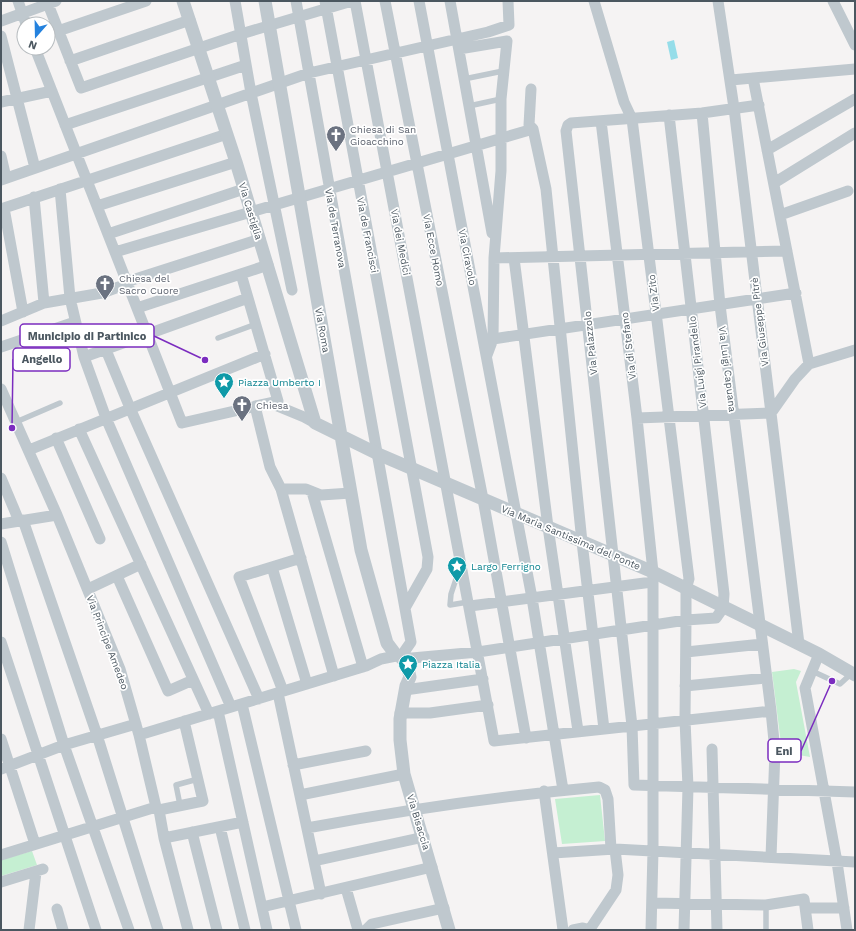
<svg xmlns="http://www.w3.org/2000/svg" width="856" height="931" viewBox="0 0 856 931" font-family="'Work Sans',sans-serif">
  <rect width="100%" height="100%" fill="#f5f3f3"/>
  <path fill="#c5efd2" d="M 794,669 L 801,671 L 796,682 L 810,757 L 782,752 L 772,672 Z
    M 600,795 L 605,841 L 562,844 L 555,799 Z
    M 32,851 L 37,865 L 1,876 L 1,860 Z"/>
  <path fill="#95dde9" d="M 674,40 L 678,58 L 671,60 L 667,42 Z"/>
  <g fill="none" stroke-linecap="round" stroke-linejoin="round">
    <path stroke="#bfc8ce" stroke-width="5.5" d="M 464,79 L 503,71
      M 469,106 L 501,99
      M 218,338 L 256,324
      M 16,422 L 60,403
      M 459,570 L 451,594 L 450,605 L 468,602
      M 812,671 L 840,684 L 852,673
      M 180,805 L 176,785 L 198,779
      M 766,905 L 766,930"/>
    <path stroke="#bfc8ce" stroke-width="11" d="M 18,1 L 26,24
      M 235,1 L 251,93 L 292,290
      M 296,1 L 411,642 L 402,655
      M 325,1 L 428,557 L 427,569 L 405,608
      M 355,1 L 494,741 L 771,711
      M 385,1 L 483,499 L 526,738
      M 419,1 L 532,598 L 563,790
      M 450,1 L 492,233
      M 594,1 L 624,102 L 632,119 L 689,579 L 686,589 L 686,620 L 685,720 L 688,787 L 684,930
      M 718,1 L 734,108 L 799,644
      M 833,1 L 855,45
      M 48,4 L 81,88 L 241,34 L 352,1
      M 1,21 L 56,1
      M 58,31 L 146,1
      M 1,36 L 35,168
      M 35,48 L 182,423 L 278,401 L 241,274
      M 459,49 L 507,41 L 501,99 L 501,171 L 494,258 L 493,339 L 487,355
      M 70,61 L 190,20
      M 753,78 L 809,364
      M 731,80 L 855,69
      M 531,89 L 529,125 L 533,129 L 546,189 L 582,542 L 604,729
      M 1,102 L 52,91
      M 759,105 L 702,113 L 571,123 L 568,125 L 566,131 L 632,726 L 634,785 L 855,792
      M 702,113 L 720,305 L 771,711 L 775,751 L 771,857
      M 601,121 L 637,418 L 653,572 L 653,851 L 651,930
      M 65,125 L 246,65
      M 767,150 L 855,99
      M 1,156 L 6,178
      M 1,180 L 309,73 L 488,32 L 509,25 L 508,1
      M 774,183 L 855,133
      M 60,189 L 70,298 L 84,357 L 106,418 L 231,707
      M 34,197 L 44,303
      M 97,206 L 236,162
      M 4,208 L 23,312
      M 1,209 L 227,134
      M 780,215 L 848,191
      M 108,234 L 244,189
      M 115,252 L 533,129
      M 494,258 L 787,251
      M 514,258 L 548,527 L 578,731
      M 126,282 L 260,239
      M 137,308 L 268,265
      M 1,321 L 44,303 L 102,293 L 127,284
      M 493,339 L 796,293
      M 1,347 L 75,322
      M 106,350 L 130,408 L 259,699
      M 84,357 L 248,298
      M 1,389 L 57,515 L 120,669 L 139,735 L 156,807 L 159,810 L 164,838 L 188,930
      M 270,403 L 304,417 L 315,423
      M 255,406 L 270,467 L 281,489 L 334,676
      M 637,418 L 771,413 L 795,379 L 809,364 L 855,350
      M 79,429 L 209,714
      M 56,438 L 100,539
      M 29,450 L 265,354
      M 1,478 L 19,521
      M 281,489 L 306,489 L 321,495 L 351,493
      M 312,492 L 363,667
      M 23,520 L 97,735 L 158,930
      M 1,524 L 57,515
      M 1,542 L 64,745 L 129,930
      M 272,567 L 307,684
      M 117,576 L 168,691 L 193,680
      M 88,589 L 141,564
      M 470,606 L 652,582
      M 1,642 L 96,930
      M 686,652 L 762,644
      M 819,654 L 805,688 L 837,862 L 847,930
      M 401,659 L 478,652 L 686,620 L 716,618 L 723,608 L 724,594 L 669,115
      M 685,686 L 767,678
      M 405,690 L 483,679
      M 283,691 L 239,577 L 301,558
      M 278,693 L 321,894
      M 242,704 L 296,930
      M 218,711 L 267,930
      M 400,713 L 430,713 L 488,705
      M 139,735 L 366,666 L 381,659 L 396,656
      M 1,739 L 35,844
      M 712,749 L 717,930
      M 293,765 L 366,751
      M 1,769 L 64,745 L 136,724
      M 544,791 L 563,930
      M 300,795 L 404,774
      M 159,810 L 203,801 L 184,721
      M 220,827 L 245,930
      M 307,828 C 404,810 500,796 599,787 L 605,790 L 608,799 L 611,849
      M 192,832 L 217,930
      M 164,838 L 243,822
      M 553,853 L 615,849 L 855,862
      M 1,855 L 156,807
      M 314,861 L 424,837
      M 1,882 L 43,869
      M 346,888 L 358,930
      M 652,903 L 766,905 L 804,899 L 808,930
      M 262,907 L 432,867
      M 806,908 L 844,908
      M 57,909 L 63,930
      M 590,929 L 616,890 L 618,875 L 615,849
      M 29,930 L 36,872
      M 366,930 L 372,924 L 444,908
      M 573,930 L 583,928 L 591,930"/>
    <path stroke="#bfc8ce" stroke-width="13" d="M 183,1 L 236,162 L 315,423 L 378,454 L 653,572 L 819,654 L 855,675
      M 265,1 L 361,550 L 387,643 L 396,655
      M 403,656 L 406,660 L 410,677 L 406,686 L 400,719 L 400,740 L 404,774 L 449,930"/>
  </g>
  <defs>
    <g id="church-pin" transform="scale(1)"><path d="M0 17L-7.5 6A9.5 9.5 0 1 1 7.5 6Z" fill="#6b7280" stroke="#fff"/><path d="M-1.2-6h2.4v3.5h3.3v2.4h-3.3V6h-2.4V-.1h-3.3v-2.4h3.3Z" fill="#fff"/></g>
    <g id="sight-pin" transform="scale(1)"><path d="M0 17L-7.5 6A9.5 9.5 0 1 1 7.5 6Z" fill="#0f9aa8" stroke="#fff"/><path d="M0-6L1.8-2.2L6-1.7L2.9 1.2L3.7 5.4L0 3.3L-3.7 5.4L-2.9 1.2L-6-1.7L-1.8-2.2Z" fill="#fff"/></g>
  </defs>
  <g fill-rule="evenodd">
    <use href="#church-pin" x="336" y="135"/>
    <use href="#church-pin" x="105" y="284"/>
    <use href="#sight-pin" x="224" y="382"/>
    <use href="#church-pin" x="242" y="405"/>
    <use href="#sight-pin" x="457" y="566"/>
    <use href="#sight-pin" x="408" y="664"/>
  </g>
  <g text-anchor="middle" stroke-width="3.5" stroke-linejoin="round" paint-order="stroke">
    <g font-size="10" fill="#5b616d" stroke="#fff" text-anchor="start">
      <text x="350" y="133">Chiesa di San<tspan x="350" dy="12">Gioacchino</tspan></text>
      <text x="119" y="282">Chiesa del<tspan x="119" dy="12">Sacro Cuore</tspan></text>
      <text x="256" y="409">Chiesa</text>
    </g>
    <g font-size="10" fill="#4b5760" stroke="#fff">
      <text transform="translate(251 211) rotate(73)" y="4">Via Castiglia</text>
      <text transform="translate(336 228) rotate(80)" y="4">Via de Terranova</text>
      <text transform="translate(368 235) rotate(79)" y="4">Via de Francisci</text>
      <text transform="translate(401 242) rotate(79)" y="4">Via dei Medici</text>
      <text transform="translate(434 250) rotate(79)" y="4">Via Ecce Homo</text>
      <text transform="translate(468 257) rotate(79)" y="4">Via Ciravolo</text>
      <text transform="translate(653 293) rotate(-97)" y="4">Via Zito</text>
      <text transform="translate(759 322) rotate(-97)" y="4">Via Giuseppe Pitrè</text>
      <text transform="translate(323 330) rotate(80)" y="4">Via Roma</text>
      <text transform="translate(590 343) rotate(-96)" y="4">Via Palazzolo</text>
      <text transform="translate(628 346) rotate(-97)" y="4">Via di Stefano</text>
      <text transform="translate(697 362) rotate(-97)" y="4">Via Luigi Pirandello</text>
      <text transform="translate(728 369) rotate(83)" y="4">Via Luigi Capuana</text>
      <text transform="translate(571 537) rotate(23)" y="4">Via Maria Santissima del Ponte</text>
      <text transform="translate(108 642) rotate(69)" y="4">Via Principe Amedeo</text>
      <text transform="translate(419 822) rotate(73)" y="4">Via Bisaccia</text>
    </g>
    <g font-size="10" fill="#0d838f" stroke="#fff" text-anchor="start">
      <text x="238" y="386">Piazza Umberto I</text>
      <text x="471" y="570">Largo Ferrigno</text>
      <text x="422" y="668">Piazza Italia</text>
    </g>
  </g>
  <path fill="none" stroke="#7b2cbf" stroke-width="1.5" d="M205 360L154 336M12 428L13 359M832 681L801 751"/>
  <g fill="#7b2cbf" stroke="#fff" stroke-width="1.5">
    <circle cx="205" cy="360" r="4"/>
    <circle cx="12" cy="428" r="4"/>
    <circle cx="832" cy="681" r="4"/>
  </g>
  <g fill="#fff" stroke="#7b2cbf" stroke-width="1.5">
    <rect x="20" y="324" width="134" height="23" rx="4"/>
    <rect x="13" y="348" width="57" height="23" rx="4"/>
    <rect x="768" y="739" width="33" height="23" rx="4"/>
  </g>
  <g font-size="11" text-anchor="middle" font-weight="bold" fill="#4b5760">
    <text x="87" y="340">Municipio di Partinico</text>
    <text x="42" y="363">Angello</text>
    <text x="784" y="755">Eni</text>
  </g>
  <rect width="856" height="931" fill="none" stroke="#4b5760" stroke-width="4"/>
  <g transform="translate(36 36) rotate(200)"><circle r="19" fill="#ffffff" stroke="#b7bcbf"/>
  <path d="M0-3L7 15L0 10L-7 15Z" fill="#2482de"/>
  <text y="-6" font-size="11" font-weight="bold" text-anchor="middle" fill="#4b5760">N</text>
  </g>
</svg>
